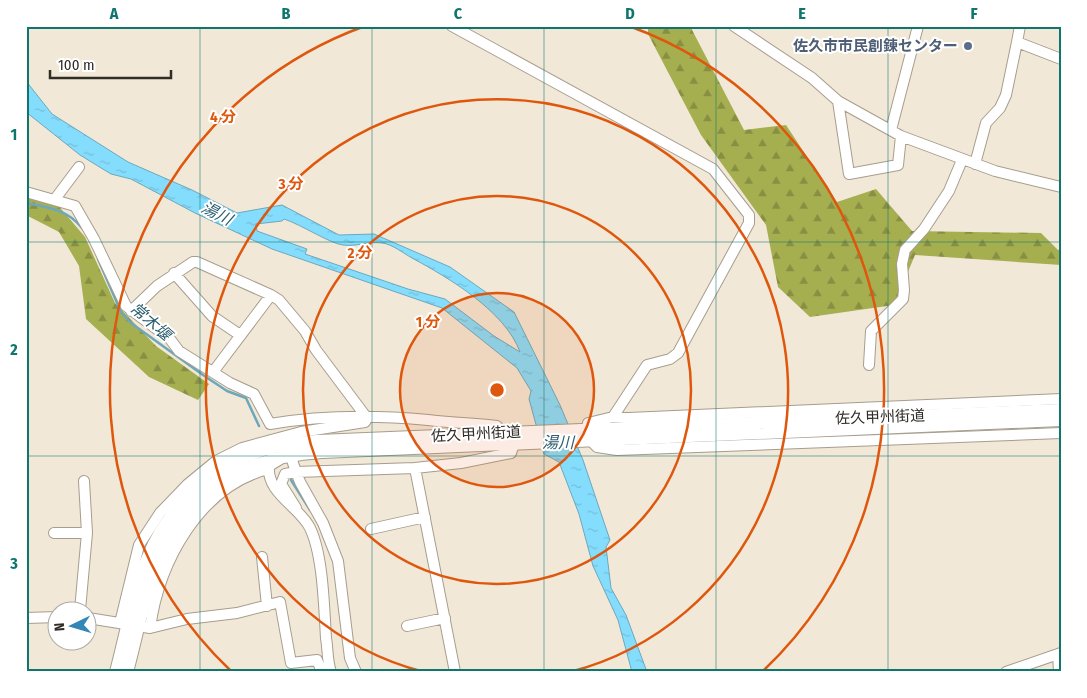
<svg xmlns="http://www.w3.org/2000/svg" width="1087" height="698" viewBox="0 0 1087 698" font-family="'Fira Sans Condensed','Noto Sans JP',sans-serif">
  <defs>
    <pattern id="forest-firs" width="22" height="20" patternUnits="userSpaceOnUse" patternTransform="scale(1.25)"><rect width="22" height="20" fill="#a6af50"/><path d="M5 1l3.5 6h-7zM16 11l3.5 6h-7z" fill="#888f42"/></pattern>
    <pattern id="water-ripples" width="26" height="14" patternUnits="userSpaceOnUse" patternTransform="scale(1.25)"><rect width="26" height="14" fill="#85ddfd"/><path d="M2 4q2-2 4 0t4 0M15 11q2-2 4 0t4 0" fill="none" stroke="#73bed9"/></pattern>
  </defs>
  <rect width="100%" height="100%" fill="#f2e8d7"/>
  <path fill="url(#forest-firs)" d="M 648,26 L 690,26 L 744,130 L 786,125 L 837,202 L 876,189 L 912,231 L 1041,233 L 1058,250 L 1061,249 L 1061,265 L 915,255 L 894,305 L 810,317 L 778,287 L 766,225 L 701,135 L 648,34 Z
    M 26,198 L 57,204 L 85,237 L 115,303 L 156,346 L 209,384 L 198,400 L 149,377 L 86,319 L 79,266 L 59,232 L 26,215 Z"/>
  <path fill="url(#water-ripples)" stroke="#6ca8bc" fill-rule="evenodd" d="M 26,81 L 52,114 L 128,162 L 192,190 L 237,213 L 282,205 L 339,235 L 374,234 L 450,267 L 514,312 L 560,405 L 583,460 L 610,540 L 606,547 L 611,588 L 626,615 L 647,672 L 632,672 L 618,620 L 593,566 L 579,514 L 559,462 L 544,454 L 529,399 L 531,391 L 517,368 L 442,308 L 272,249 L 195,213 L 131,179 L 111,174 L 80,155 L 26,112 ZM 284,219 C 300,224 331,244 343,245 C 356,247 369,241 382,243 C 392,244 403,253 412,258 C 449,278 505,311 520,352 L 494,336 L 445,299 L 408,289 L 305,254 L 307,249 L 257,231 L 256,224 L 282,221 Z"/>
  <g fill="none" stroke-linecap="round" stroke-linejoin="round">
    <path stroke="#6ca8bc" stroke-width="2.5" d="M 26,203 C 48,207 68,210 82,228
      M 98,259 L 121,312 L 131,323 L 203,375 L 227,391 L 246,398 L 259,426
      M 291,480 L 310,510"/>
    <g stroke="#a79d8e" stroke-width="12">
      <path id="minor" d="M 452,26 L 713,169 L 749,215 L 749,223 L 678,353 L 670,359 L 647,365 L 613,417 L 588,423 L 587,429
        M 734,26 L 812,78 L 838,101 L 901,136 L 995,171 L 1061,187
        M 1020,26 L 1017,42 L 1061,59
        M 838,101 L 849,174 L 898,165 L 901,136
        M 891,130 L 918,26
        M 975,164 L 986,123 L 1000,108 L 1006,95 L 1017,42
        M 26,192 L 75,206 L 94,239 L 126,306 L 170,339 L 179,351 L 230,383 L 254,394 L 270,424 C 323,415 374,415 428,420 C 451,423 473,423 497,426 L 501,433
        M 55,199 L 79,167
        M 174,273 L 212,316 L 240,335
        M 869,365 L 871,331 L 903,299 L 904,290 L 902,264 L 905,250 L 924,229 L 949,191 L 962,160
        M 213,372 L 271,295
        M 613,417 L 629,418 L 1061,399
        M 591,441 L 597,447 L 617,450 L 1061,433
        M 279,460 L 269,466 C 266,493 300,507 310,528 C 323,555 324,606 326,638 C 328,649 327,661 331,672
        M 292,460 L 296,472 L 415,468
        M 296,508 L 281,484 L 285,474 L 296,472 L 300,482 L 323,523 L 338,561 L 350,658 L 356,672
        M 371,529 L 425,517
        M 54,533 L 87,533
        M 262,557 L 267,606
        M 80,610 L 87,533 L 84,481
        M 26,618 L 58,617
        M 88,618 L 150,628 L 187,619 L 237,613 L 280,602 L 291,663 L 317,660 L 322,672
        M 120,623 L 139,545 L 160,513 L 188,484 L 216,461 L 242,448 L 301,432 L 365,422 L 367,418 L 316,350 L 305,331 L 279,300 L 271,295 L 197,262 L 193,262 L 157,286 L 131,311
        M 407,626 L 445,618
        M 150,628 C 159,562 199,487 268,469
        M 1058,654 L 1059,672
        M 455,672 L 415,468 L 461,463 L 511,453 L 514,444
        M 1006,672 L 1061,653"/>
    </g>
    <g stroke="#a79d8e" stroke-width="14">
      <path id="major" d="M 116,672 C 126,634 133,594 148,557 C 167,511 207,470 254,453 C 275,445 297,443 318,441 L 1061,410
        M 127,672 C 137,635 144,594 160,558 C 192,489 248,456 322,452 L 1061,420"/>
    </g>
    <use href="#minor" stroke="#fff" stroke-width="10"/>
    <use href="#major" stroke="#fff" stroke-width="12"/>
  </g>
  <path fill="none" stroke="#0f766e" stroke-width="1" stroke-opacity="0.55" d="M 200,26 L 200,672M 372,26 L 372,672M 544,26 L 544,672M 716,26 L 716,672M 888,26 L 888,672M 26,242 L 1061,242M 26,456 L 1061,456"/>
  <circle cx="497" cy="390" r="97" fill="#df570d" fill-opacity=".12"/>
  <g fill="none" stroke="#df570d" stroke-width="2.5">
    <circle cx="497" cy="390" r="97"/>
    <circle cx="497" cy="390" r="194"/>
    <path d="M424 672A291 291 0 1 1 570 672"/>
    <path d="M231 671A387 387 0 0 1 365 26M629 26A387 387 0 0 1 763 671"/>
  </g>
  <circle fill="#5c6f8a" stroke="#fff" stroke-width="2" cx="968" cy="46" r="5"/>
  <g text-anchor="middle" stroke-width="4" stroke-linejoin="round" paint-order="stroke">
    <g font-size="15" font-weight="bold" fill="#4e5e75" stroke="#fff" text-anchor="end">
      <text x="958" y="51">佐久市市民創錬センター</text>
    </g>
    <g font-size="15" fill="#302c26" stroke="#fff">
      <text transform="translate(880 417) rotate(-2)" y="5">佐久甲州街道</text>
      <text transform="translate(476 434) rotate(-3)" y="5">佐久甲州街道</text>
    </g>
    <g font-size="16" font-style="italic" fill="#2c5e6f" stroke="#fff">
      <text transform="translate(217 213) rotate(27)" y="6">湯川</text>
      <text transform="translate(151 321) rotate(41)" y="6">常木堰</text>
      <text x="558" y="448">湯川</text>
    </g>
  </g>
  <circle cx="497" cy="390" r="8" fill="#df570d" stroke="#fff" stroke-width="2.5"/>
  <g font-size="15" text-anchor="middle" font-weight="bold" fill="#df570d" stroke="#fff" stroke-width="4" stroke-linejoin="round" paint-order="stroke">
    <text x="223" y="122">4 分</text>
    <text x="291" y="189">3 分</text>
    <text x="360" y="258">2 分</text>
    <text x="428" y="327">1 分</text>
  </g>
  <rect width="1087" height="698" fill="none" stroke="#ffffff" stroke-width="55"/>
  <g transform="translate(72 626) rotate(265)"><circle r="24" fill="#ffffff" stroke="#acaba8"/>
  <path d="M0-4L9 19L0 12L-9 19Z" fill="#3287b6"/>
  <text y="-8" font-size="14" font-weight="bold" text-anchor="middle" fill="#302c26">N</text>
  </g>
  <path d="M50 70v8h121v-8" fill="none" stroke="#302c26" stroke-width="2.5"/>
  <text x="58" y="70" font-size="15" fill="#302c26" stroke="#ffffff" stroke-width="4" paint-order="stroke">100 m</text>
  <rect x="28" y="28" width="1032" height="642" fill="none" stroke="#0f766e" stroke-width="2"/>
  <g font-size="16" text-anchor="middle" font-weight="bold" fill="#0f766e">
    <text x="114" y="19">A</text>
    <text x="286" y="19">B</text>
    <text x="458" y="19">C</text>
    <text x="630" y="19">D</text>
    <text x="802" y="19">E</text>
    <text x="974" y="19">F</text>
    <text x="14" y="140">1</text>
    <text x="14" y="355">2</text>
    <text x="14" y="569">3</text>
  </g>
</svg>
